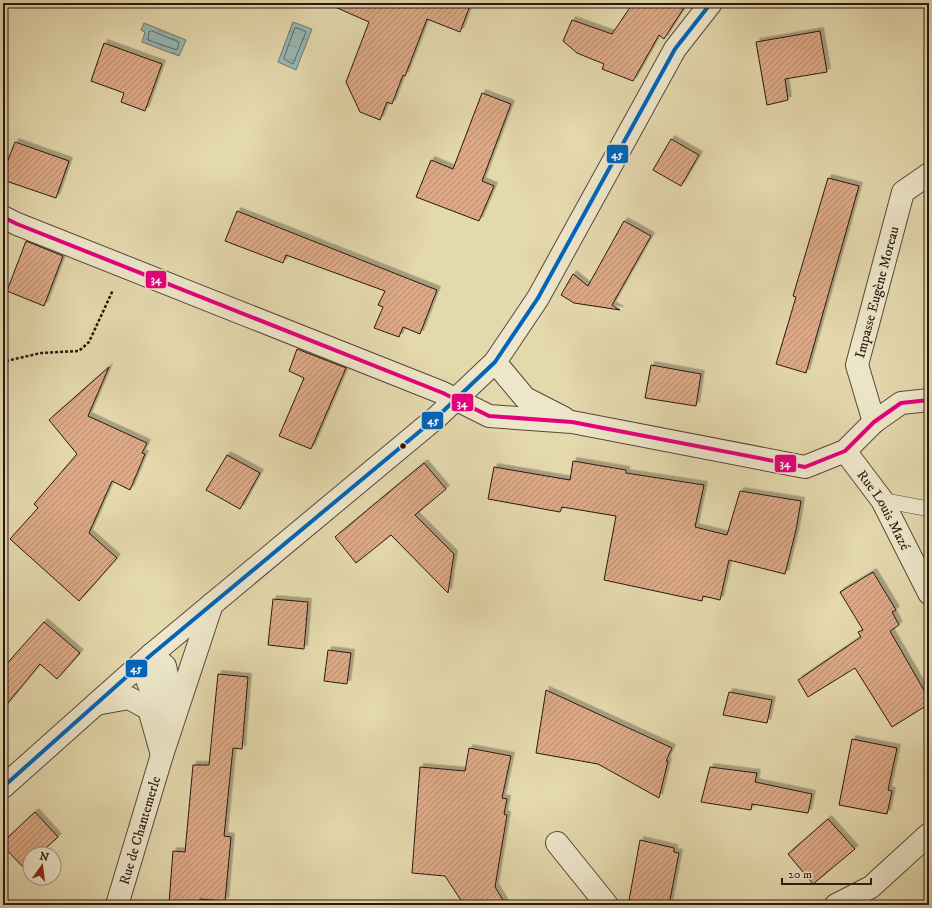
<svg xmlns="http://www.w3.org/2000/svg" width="932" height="908" viewBox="0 0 932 908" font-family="'IM FELL DW Pica',serif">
  <defs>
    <pattern id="water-ripples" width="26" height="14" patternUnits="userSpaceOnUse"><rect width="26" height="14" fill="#98b8b3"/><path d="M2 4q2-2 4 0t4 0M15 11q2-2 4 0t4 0" fill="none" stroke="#839d99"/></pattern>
    <pattern id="building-hatch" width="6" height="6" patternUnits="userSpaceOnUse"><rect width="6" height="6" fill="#dcaa88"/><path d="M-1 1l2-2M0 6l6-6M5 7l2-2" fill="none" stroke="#b2896e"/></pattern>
    <filter id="shadow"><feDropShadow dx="3.5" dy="-3.5" stdDeviation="0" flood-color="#0004"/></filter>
  </defs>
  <rect width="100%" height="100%" fill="#e4d8ad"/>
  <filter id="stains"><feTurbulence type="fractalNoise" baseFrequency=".005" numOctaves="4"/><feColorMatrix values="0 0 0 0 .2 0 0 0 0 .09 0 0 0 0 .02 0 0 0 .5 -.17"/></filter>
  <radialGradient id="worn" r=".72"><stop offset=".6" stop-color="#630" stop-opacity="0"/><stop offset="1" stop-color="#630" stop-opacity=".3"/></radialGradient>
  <path fill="url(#water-ripples)" stroke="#6c7872" d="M 293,22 L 312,29 L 296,70 L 278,62 Z
    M 144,23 L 186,40 L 179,56 L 142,42 L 145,32 L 141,30 Z"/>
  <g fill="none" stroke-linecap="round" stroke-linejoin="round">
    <path stroke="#606862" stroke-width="1" d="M 295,28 L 298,28 L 306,32 L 293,64 L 284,59 Z
      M 152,31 L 179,42 L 177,50 L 148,40 L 149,32 Z"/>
  </g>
  <path fill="url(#building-hatch)" stroke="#291810" filter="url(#shadow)" d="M 326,3 L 471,3 L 460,32 L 427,19 L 405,76 L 403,75 L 392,104 L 387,102 L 380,120 L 360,112 L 346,82 L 369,22 Z
    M 633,3 L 687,3 L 664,39 L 659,35 L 633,81 L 602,69 L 604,64 L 577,53 L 563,41 L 572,20 L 612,34 Z
    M 820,31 L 827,72 L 785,79 L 788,100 L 767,105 L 756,42 Z
    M 104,43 L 162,64 L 145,111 L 121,102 L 124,93 L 91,81 Z
    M 482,93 L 511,104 L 482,181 L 494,186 L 479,221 L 416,197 L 431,160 L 453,169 Z
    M 671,139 L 699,155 L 681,186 L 653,170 Z
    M 15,142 L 69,161 L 56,198 L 3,180 L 3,173 Z
    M 828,178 L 859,186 L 806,373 L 776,364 L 796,297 L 793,296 Z
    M 237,211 L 437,290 L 420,334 L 403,327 L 399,337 L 374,328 L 383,307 L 378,305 L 385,291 L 286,255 L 283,263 L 225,241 Z
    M 624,221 L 651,236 L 612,305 L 620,310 L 574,303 L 561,295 L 573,274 L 588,286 Z
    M 26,241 L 63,256 L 44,306 L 7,291 Z
    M 297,349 L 346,368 L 311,449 L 279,436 L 304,378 L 289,371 Z
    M 651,365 L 701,374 L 696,406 L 645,398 Z
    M 109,367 L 88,416 L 147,443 L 142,453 L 145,454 L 130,490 L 112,481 L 89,533 L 117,558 L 79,601 L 10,539 L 38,508 L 34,504 L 77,454 L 49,420 Z
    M 227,455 L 260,473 L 240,509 L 206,490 Z
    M 573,461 L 626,470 L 626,473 L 704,485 L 695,527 L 727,535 L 740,491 L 801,501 L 796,530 L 785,574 L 729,560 L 720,600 L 703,596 L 702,601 L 604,580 L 616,516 L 562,507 L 560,512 L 488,499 L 494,467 L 570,480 Z
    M 424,463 L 446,489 L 415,515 L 454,554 L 448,593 L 391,535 L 356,563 L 335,537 Z
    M 873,572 L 896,610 L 892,612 L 899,625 L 890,631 L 929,699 L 929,704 L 892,727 L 855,668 L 808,697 L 798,680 L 861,637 L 858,632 L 863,630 L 840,592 Z
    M 273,599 L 308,602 L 304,649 L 268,645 Z
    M 44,622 L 80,653 L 57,679 L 40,664 L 3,709 L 3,668 Z
    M 328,650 L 351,653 L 347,684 L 324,681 Z
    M 218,674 L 248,677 L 242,749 L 233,748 L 224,836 L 231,837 L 225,901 L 200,899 L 199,905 L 169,903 L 173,851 L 185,852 L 193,765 L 209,765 Z
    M 546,690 L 672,748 L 666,761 L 668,761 L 659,798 L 598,764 L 536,753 Z
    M 729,692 L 772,700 L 767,723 L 723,715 Z
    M 852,739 L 897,748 L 888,790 L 892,791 L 887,814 L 839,805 Z
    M 469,748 L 511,756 L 502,798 L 507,799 L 504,814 L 507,815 L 495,887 L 506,905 L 464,905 L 445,876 L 412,873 L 420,767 L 465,771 Z
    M 710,767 L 757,773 L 755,782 L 812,794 L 808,813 L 752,804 L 751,810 L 701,802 Z
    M 35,812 L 58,837 L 39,854 L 30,854 L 30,863 L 24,868 L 3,846 L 3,842 Z
    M 828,819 L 855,849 L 813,884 L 788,854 Z
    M 640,840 L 674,848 L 674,852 L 679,853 L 669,905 L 629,900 Z"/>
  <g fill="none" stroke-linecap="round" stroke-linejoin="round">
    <g stroke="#584837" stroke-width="16">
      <path id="service" d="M 882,500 L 929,509"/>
    </g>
    <g stroke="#584837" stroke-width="24">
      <g id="minor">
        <path d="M 3,217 L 17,224 L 443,393 L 489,416 L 572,422 L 805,467 L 845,451 L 874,422 L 901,403 L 929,400"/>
        <path d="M 495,362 L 525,398 L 564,418"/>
        <path id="s1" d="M 874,422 L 857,365 L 903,192 L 929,174"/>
        <path id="s2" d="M 845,451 L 882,500 L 929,593"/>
        <path d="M 151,655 L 165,666 L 175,713"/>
        <path d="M 141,664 L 158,708 L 159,721"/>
        <path d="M 96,704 L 129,698 L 149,709 L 162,755"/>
        <path d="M 3,787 L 151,655 L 437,417 L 495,362 L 538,298 L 675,49 L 711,3"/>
        <path d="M 557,843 L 607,905"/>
        <path id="s3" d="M 117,905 L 162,755 L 212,604"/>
        <path d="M 836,905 L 871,887 L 929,834"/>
      </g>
    </g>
    <path stroke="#291810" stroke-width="2.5" stroke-dasharray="3 2" stroke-linecap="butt" d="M 3,365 L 6,361 L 41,353 L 79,351 L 89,342 L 113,290"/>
    <use href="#service" stroke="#ede6ca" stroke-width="15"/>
    <use href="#minor" stroke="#ede6ca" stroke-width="22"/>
    <g stroke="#ede6ca" stroke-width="7">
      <path id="bus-1" d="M 3,217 L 17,224 L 443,393 L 489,416 L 572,422 L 805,467 L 845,451 L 874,422 L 901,403 L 929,400"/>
    </g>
    <g stroke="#ede6ca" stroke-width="7">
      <path id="bus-2" d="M 3,787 L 151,655 L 437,417 L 495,362 L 538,298 L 675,49 L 711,3"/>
    </g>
    <use href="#bus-1" stroke="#e5007d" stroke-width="4"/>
    <use href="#bus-2" stroke="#0065bd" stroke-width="4"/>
  </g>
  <circle fill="#291810" stroke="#ede6ca" stroke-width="1.5" cx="403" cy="446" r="3.5"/>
  <g text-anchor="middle" stroke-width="3" stroke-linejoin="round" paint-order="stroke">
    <g font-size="14" fill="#291810" stroke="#ede6ca">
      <text dy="5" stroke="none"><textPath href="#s1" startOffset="135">Impasse Eugène Moreau</textPath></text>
      <text dy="5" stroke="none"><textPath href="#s2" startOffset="71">Rue Louis Mazé</textPath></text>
      <text dy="5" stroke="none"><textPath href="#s3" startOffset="78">Rue de Chantemerle</textPath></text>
    </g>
  </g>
  <g stroke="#ede6ca" stroke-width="1.5">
    <rect x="606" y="144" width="23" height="20" rx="4" fill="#0065bd"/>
    <rect x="145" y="270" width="22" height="19" rx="4" fill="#e5007d"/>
    <rect x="451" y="393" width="23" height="19" rx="4" fill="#e5007d"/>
    <rect x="421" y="411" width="23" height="19" rx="4" fill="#0065bd"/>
    <rect x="774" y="454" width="23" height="19" rx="4" fill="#e5007d"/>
    <rect x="125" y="659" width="23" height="19" rx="4" fill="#0065bd"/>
  </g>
  <g font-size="11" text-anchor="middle" font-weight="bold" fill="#fff">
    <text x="617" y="158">45</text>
    <text x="156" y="283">34</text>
    <text x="462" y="407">34</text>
    <text x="433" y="424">45</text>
    <text x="785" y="467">34</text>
    <text x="136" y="672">45</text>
  </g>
  <rect width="932" height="908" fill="none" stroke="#e4d8ad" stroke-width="16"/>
  <rect x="4" y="4" width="924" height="900" fill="none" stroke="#291810" stroke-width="2"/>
  <rect x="8" y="8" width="916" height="892" fill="none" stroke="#291810"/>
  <g transform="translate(42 866) rotate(14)"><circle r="19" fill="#ede6ca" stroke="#9f9480"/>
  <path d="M0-3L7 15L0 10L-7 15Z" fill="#8f2418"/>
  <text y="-6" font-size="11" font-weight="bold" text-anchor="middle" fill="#291810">N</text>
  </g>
  <path d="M782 878v6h89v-6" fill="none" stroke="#291810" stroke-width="2"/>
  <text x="788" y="878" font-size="12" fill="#291810" stroke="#ede6ca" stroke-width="3" paint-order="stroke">20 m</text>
  <rect width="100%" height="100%" filter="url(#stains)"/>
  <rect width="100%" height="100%" fill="url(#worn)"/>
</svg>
